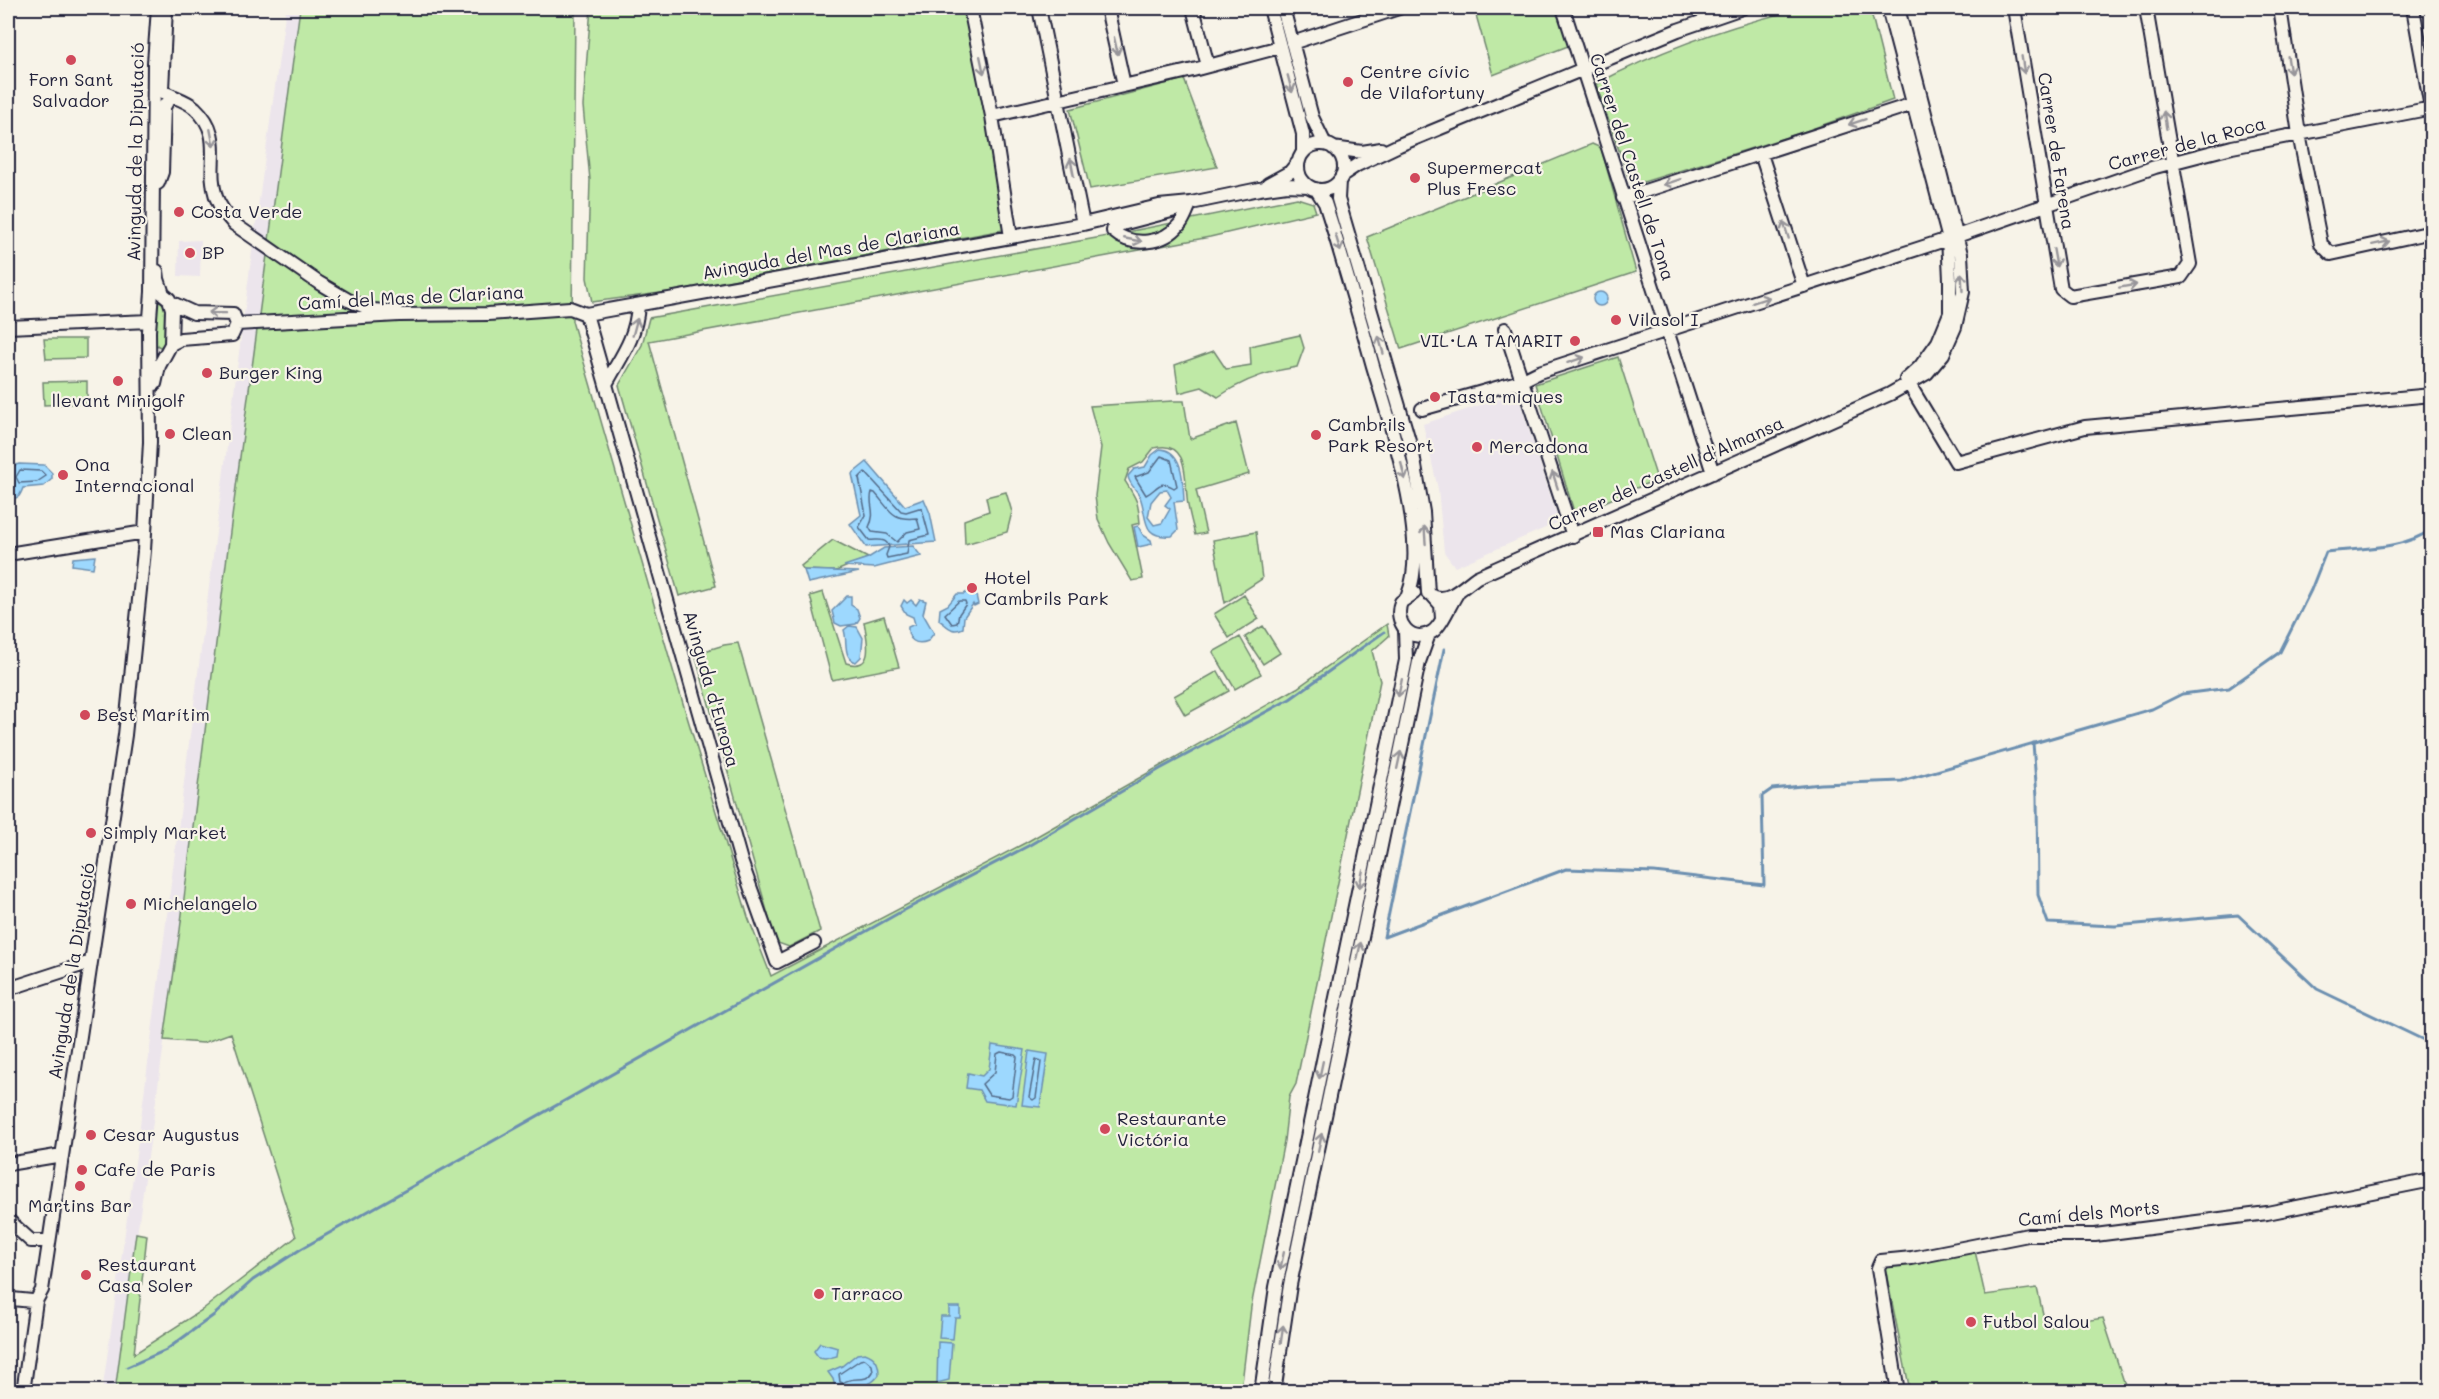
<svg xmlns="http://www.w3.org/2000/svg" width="2439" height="1399" viewBox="0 0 2439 1399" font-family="Mali,sans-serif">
  <rect width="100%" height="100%" fill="#f7f3e8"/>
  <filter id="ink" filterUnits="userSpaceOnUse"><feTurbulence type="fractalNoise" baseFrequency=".0167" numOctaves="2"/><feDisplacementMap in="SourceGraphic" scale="12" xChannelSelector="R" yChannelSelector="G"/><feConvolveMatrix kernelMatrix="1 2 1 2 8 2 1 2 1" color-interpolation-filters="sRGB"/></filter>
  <g filter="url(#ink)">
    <path fill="#ece5ec" d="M 286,8 L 300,8 L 230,532 L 180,930 L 115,1391 L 102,1392 L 137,1149 L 254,236 Z
      M 201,240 L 200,277 L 178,276 L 179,241 Z
      M 1517,393 L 1559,522 L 1455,567 L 1444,552 L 1438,489 L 1423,424 Z"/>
    <path fill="#bfe9a6" stroke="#708670" stroke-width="1.5" d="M 300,8 L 575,8 L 572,321 L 675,677 L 748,917 L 771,976 L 1025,843 L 1297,688 L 1387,624 L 1389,636 L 1372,651 L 1380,681 L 1296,1084 L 1289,1097 L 1284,1141 L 1251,1307 L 1241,1391 L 115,1392 L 136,1233 L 147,1235 L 134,1354 L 202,1310 L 296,1237 L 231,1033 L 203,1043 L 164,1040 L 180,930 L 230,532 Z
      M 591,8 L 965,8 L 994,164 L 1003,230 L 668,292 L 592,302 L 587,278 L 590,180 L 583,106 Z
      M 1474,8 L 1557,8 L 1568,46 L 1493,75 Z
      M 1805,8 L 1870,8 L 1893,100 L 1806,131 L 1634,185 L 1629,179 L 1596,84 C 1662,49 1734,24 1805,8 Z
      M 1184,79 L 1217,167 L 1090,189 L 1070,109 Z
      M 1592,144 L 1601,148 L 1636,272 L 1401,349 L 1367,237 Z
      M 1297,198 L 1313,203 L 1316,212 L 1210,237 L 649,341 L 716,586 L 679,596 L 619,385 L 642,345 L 649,318 L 1102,237 Z
      M 160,300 L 166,306 L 165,343 L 160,347 L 153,343 L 157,301 Z
      M 1300,335 L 1304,348 L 1297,367 C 1268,371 1243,380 1218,397 L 1202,387 L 1179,393 L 1175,365 L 1214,351 L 1226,369 L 1251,365 L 1250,346 Z
      M 44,339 L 86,339 L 86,358 L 46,359 Z
      M 1618,357 L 1657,479 L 1575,515 L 1535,384 Z
      M 87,381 L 87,403 L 44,405 L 43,382 Z
      M 1173,401 L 1184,401 L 1190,439 L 1236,423 L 1249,474 L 1196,490 L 1206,533 L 1195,535 C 1192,523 1188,510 1187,498 C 1185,476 1188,439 1154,448 L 1143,462 L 1129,469 L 1125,481 C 1137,500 1138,501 1140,523 L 1132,525 L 1143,579 L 1132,581 L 1109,543 L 1098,519 L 1095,496 L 1101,447 L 1090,406 Z
      M 1006,492 L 1012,512 L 1007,532 L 965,544 L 964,520 L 989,511 L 986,497 Z
      M 1256,532 L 1262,579 L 1225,603 L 1213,540 Z
      M 833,540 L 868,558 L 836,571 L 804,570 L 801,566 Z
      M 823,592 L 846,663 C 876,672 867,639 864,622 L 884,616 L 899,667 L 832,680 L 810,596 Z
      M 1244,595 L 1259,619 L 1229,638 L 1214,614 Z
      M 1263,626 L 1280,653 L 1263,664 L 1245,637 Z
      M 1240,637 L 1261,674 L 1235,689 L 1213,652 Z
      M 738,643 L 820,931 L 789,947 L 778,943 L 774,936 L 695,654 L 724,645 Z
      M 1218,671 L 1229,691 L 1185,715 L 1174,696 Z
      M 1975,1251 L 1985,1295 L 2037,1288 L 2046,1327 L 2103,1318 L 2127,1391 L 1910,1391 L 1884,1263 Z"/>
    <path fill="#9dd8fe" stroke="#6c8fb0" stroke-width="1.5" fill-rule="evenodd" d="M1593 299a7 7 0 1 1 14 0a7 7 0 1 1-14 0Z
      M 1160,449 C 1184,450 1183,484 1184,501 L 1174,502 L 1178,530 L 1172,536 C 1140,539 1148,517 1140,497 C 1137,489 1129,485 1128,476 L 1134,469 L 1145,467 L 1152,455 ZM 1167,490 L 1171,497 L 1165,505 L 1170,509 L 1162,523 L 1154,525 L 1148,517 L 1151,502 L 1160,491 Z
      M 867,462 L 905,506 L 924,499 L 930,513 L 936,542 L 866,547 L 850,524 L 861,515 L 852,474 Z
      M 19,464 L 44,465 L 52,473 L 52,479 L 44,486 L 23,488 C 20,496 19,499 10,498 L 8,490 L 12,485 L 9,478 L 13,466 Z
      M 1138,526 L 1143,535 L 1151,540 L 1152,544 L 1138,547 L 1134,527 Z
      M 913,546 L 921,556 L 874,568 L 844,566 L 868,558 L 884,548 Z
      M 95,556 L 93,568 L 72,565 L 73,558 Z
      M 804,570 L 859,572 L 808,583 Z
      M 969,591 L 976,595 L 978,604 L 974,606 L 973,604 L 964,617 L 963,628 C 951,634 947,625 939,620 L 940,609 L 948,605 L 957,594 L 964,594 Z
      M 847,596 L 851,596 L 851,605 L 857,609 L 860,618 L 856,624 L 841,626 L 835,623 L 832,611 Z
      M 920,599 L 926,601 L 923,614 L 934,633 L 928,641 C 916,646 907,640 908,627 L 915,624 L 913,617 L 906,614 L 901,606 L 904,600 L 907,603 L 911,600 L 916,605 Z
      M 849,626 L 857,627 L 863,638 L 861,657 L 856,662 C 842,657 848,642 844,630 Z
      M 992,1045 L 1025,1050 L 1016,1105 L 985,1101 L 979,1090 L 966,1088 L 968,1073 L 982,1076 L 989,1069 Z
      M 1029,1051 L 1048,1054 L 1040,1107 L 1022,1105 Z
      M 949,1307 L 960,1307 L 960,1318 L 955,1318 L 953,1339 L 939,1338 L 941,1316 L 949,1316 Z
      M 938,1342 L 952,1343 L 949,1380 L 937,1383 Z
      M 820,1343 L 838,1348 L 837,1356 L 825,1359 L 819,1358 L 814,1351 Z
      M 865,1353 C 876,1357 879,1363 879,1375 C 867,1390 864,1381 849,1385 L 847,1391 L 836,1391 L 833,1379 L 828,1372 L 842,1366 L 857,1354 Z"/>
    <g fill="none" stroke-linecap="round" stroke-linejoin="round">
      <path stroke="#536b89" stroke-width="1.5" d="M 1161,456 L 1171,460 L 1177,486 L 1174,488 C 1159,478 1157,490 1146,495 L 1135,477 L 1149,472 Z
        M 20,470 L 41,471 L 46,476 L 37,482 L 19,483 L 16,477 Z
        M 865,472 L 901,511 L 906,512 L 919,508 L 922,509 L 929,535 L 909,540 L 907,554 L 887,558 L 886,555 L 889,547 C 886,537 877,541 869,540 L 859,527 L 866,515 L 859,478 Z
        M 872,492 L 875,493 C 891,511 892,521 917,518 L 920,529 L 907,532 L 897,542 L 887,534 L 872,532 L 869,527 C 877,512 868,505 872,492 Z
        M 959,601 L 965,601 L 966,604 L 959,614 L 957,623 L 952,624 L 945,614 Z
        M 1001,1052 L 1015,1055 L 1017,1057 L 1012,1096 L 1009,1098 L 989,1095 L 982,1084 L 995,1072 L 997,1054 Z
        M 1036,1059 L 1041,1062 L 1036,1098 L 1033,1100 L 1029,1097 Z
        M 865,1359 L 872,1365 L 873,1372 C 866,1384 853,1375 843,1383 L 840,1382 L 839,1374 L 860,1360 Z"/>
      <path stroke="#6c8fb0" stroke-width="3" d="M 1444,649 L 1384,937 L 1566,869 L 1654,872 L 1764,885 L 1762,796 L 1772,789 L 1821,784 L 1902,781 L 2152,709 L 2182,694 L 2229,688 L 2280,652 L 2311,590 L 2326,552 C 2360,548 2403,550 2432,529
        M 2033,743 L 2037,796 L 2038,895 L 2048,923 L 2115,926 L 2238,915 L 2317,989 L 2432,1044
        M 127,1367 L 166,1350 L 214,1315 L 253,1280 L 301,1249 L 897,914 L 1028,846 L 1160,769 L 1290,699 L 1384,632"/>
      <g stroke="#22223b" stroke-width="16">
        <path id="minor" d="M 970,8 L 992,116 L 1011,237
          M 1039,8 L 1083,224
          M 1107,8 L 1124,85
          M 1193,8 L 1208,66
          M 1270,8 L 1303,134 L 1303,153
          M 1283,8 L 1312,117 L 1325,144
          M 1563,8 L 1713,473
          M 1888,8 L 1948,236 L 1950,280 L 1950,313 L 1938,342 L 1920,367 L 1907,379
          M 2014,8 L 2061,289 L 2070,296 L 2181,277 L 2190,264 L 2146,8
          M 2280,8 L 2299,134 L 2321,244 L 2331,254 L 2432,232
          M 2413,8 L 2432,113
          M 1292,43 L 1399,8
          M 158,79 L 158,87 L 162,91 C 172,97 186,100 195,108 C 226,137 205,163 216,197 C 220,208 227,216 234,224 L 319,283 L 348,300 L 373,310 L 396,312 L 399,315
          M 162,89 L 166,8
          M 992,116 L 1193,70 L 1280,47
          M1298 167a23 23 0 1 1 46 0a23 23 0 1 1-46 0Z
          M 1333,148 L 1362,152 L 1381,149
          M 1761,154 L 1804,286
          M 1342,175 L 1357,165 L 1399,145 L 1678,30 L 1742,8
          M 1339,181 L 1338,199 L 1413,454 L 1423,512 L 1428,593
          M 158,183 L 162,172 L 164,107 L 168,100 L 175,97
          M 1268,184 L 1290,172 L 1299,161
          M 1316,189 L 1325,203 L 1332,225 C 1346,272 1360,319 1373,366 C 1390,423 1430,540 1408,595
          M 1623,198 L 1913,104
          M 1125,219 L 1115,221 L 1113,231 C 1132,248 1164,244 1180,224 C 1185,218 1187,209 1191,203
          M 1118,225 L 1179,209
          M 1957,236 L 2155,167 L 2232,147 L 2432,108
          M 170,302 L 194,313 L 233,314 L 237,324 L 232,335 L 181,339 L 171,344
          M 586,314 L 1083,224 L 1159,206 L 1191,203 L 1259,189 L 1287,185 L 1308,186
          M 586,314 L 741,861 L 777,962 L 814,943
          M 237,324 L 399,315 L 488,314 L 570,308 L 586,314
          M 8,327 L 149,321
          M 1505,329 L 1573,536
          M 1906,379 L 1956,462 L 2085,427 L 2432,395
          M 155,384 L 159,366 L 171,344 L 172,309 L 169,299 L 163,294 L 158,279 L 157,271
          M 606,384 C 621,356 636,339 638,305
          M 1422,409 L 1521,381 L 1539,372 L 1948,239
          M 8,554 L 145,532
          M 1414,593 L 1401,602 C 1393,622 1411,645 1432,632 C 1441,627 1451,602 1458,592
          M 1433,596 L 1441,605 L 1442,619
          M 1435,597 C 1450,602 1465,585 1477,577 L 1890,394 L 1927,373 L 1943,354 L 1955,327 L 1963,292 L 1961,254 L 1898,8
          M 8,989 L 91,962
          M 8,1164 L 62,1155
          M 8,1220 L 31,1241 L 49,1241
          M 8,1296 L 12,1299 L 32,1301
          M 23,1392 L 36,1301 L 42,1290 L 125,735 L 144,551 L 150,442 L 149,331 L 152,292 L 154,63 L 158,8
          M 1261,1392 L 1276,1287 L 1406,660 L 1405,630
          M 1274,1392 L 1290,1285 L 1419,662 L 1429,634
          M 1898,1392 L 1878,1268 L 1881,1261 L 1912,1258 L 2028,1235 L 2095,1235 L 2267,1213 L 2432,1180"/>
      </g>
      <use href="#minor" stroke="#f7f3e8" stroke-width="12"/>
    </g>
    <defs><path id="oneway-shaft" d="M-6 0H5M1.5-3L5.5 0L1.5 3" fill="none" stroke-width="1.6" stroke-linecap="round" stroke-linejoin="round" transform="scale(1.5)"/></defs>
    <g stroke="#97959a">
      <use href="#oneway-shaft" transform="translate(1116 46) rotate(77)"/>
      <use href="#oneway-shaft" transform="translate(982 65) rotate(78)"/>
      <use href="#oneway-shaft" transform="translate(2023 65) rotate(81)"/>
      <use href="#oneway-shaft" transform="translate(2289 65) rotate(81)"/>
      <use href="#oneway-shaft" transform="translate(1290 84) rotate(75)"/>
      <use href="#oneway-shaft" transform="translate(2165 120) rotate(-99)"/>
      <use href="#oneway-shaft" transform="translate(1857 122) rotate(162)"/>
      <use href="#oneway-shaft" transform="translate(212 138) rotate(79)"/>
      <use href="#oneway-shaft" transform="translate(1072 167) rotate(-101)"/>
      <use href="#oneway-shaft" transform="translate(1672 182) rotate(162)"/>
      <use href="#oneway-shaft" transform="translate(1786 230) rotate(-108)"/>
      <use href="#oneway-shaft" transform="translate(1133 240) rotate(11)"/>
      <use href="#oneway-shaft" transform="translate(1338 243) rotate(73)"/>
      <use href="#oneway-shaft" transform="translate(2381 243) rotate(-12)"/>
      <use href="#oneway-shaft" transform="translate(2055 258) rotate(80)"/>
      <use href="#oneway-shaft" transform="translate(1962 282) rotate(-93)"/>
      <use href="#oneway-shaft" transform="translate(2128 286) rotate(-10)"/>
      <use href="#oneway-shaft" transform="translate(1761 300) rotate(-18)"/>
      <use href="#oneway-shaft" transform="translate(217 313) rotate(-179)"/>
      <use href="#oneway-shaft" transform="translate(635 327) rotate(-75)"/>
      <use href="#oneway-shaft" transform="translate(1381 345) rotate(-106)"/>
      <use href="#oneway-shaft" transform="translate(1576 360) rotate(-18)"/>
      <use href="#oneway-shaft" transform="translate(1403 471) rotate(77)"/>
      <use href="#oneway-shaft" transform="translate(1555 480) rotate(-108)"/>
      <use href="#oneway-shaft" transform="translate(1425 535) rotate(-94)"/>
      <use href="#oneway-shaft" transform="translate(1400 688) rotate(102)"/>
      <use href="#oneway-shaft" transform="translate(1399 760) rotate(-78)"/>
      <use href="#oneway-shaft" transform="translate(1361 879) rotate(102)"/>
      <use href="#oneway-shaft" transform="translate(1359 951) rotate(-78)"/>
      <use href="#oneway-shaft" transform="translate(1321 1070) rotate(102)"/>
      <use href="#oneway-shaft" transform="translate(1320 1142) rotate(-78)"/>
      <use href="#oneway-shaft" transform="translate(1282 1261) rotate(102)"/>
      <use href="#oneway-shaft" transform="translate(1282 1334) rotate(-82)"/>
    </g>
  </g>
  <g fill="#d1495b" stroke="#f7f3e8" stroke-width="2">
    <circle cx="71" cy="60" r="6"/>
    <circle cx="1348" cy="82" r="6"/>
    <circle cx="1415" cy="178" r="6"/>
    <circle cx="179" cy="212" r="6"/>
    <circle cx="190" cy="253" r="6"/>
    <circle cx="1616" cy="320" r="6"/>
    <circle cx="1575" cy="341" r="6"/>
    <circle cx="207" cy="373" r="6"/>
    <circle cx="118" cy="381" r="6"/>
    <circle cx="1435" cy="397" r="6"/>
    <circle cx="170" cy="434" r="6"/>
    <circle cx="1316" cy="435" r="6"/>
    <circle cx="1477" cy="447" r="6"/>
    <circle cx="63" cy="475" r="6"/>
    <rect x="1592" y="526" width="12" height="12" rx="3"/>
    <circle cx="972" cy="588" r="6"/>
    <circle cx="85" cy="715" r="6"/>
    <circle cx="91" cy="833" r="6"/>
    <circle cx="131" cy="904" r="6"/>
    <circle cx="1105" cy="1129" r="6"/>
    <circle cx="91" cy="1135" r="6"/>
    <circle cx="82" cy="1170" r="6"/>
    <circle cx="80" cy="1186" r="6"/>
    <circle cx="86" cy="1275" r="6"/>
    <circle cx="819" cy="1294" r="6"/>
    <circle cx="1971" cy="1322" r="6"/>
  </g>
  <g text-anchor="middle" stroke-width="4.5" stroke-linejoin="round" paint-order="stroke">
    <g font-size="18" fill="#22223b" stroke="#f7f3e8" text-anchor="start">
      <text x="1360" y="78">Centre cívic<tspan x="1360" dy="21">de Vilafortuny</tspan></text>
      <text x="71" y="86" text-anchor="middle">Forn Sant<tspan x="71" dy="21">Salvador</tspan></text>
      <text x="1427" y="174">Supermercat<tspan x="1427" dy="21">Plus Fresc</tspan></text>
      <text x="191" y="218">Costa Verde</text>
      <text x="202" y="259">BP</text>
      <text x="1628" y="326">Vilasol I</text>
      <text x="1563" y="347" text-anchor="end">VIL·LA TAMARIT</text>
      <text x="219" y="379">Burger King</text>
      <text x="1447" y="403">Tasta miques</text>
      <text x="118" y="407" text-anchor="middle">llevant Minigolf</text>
      <text x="1328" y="431">Cambrils<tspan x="1328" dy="21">Park Resort</tspan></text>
      <text x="182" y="440">Clean</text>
      <text x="1489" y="453">Mercadona</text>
      <text x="75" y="471">Ona<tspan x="75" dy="21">Internacional</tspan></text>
      <text x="1610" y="538">Mas Clariana</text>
      <text x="984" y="584">Hotel<tspan x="984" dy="21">Cambrils Park</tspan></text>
      <text x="97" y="721">Best Marítim</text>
      <text x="103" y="839">Simply Market</text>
      <text x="143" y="910">Michelangelo</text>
      <text x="1117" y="1125">Restaurante<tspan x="1117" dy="21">Victória</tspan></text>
      <text x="103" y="1141">Cesar Augustus</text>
      <text x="94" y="1176">Cafe de Paris</text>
      <text x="80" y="1212" text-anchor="middle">Martins Bar</text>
      <text x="98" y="1271">Restaurant<tspan x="98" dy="21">Casa Soler</tspan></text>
      <text x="831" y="1300">Tarraco</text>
      <text x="1983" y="1328">Futbol Salou</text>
    </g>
    <g font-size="18" fill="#22223b" stroke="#f7f3e8">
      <text transform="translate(2187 144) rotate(-15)" y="6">Carrer de la Roca</text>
      <text transform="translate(2056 151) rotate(81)" y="6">Carrer de Farena</text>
      <text transform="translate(136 152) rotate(-89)" y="6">Avinguda de la Diputació</text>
      <text transform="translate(1632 167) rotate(72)" y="6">Carrer del Castell de Tona</text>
      <text transform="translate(831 251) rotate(-10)" y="6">Avinguda del Mas de Clariana</text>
      <text transform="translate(411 298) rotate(-3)" y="6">Camí del Mas de Clariana</text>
      <text transform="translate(1666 474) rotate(-24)" y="6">Carrer del Castell d'Almansa</text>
      <text transform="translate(711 689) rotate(74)" y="6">Avinguda d'Europa</text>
      <text transform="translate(72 971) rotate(-81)" y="6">Avinguda de la Diputació</text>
      <text transform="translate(2089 1214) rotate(-5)" y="6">Camí dels Morts</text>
    </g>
  </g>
  <rect width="2439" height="1399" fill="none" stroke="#f7f3e8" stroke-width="30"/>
  <rect x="15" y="15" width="2409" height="1369" fill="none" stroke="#22223b" stroke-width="2" filter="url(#ink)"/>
</svg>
